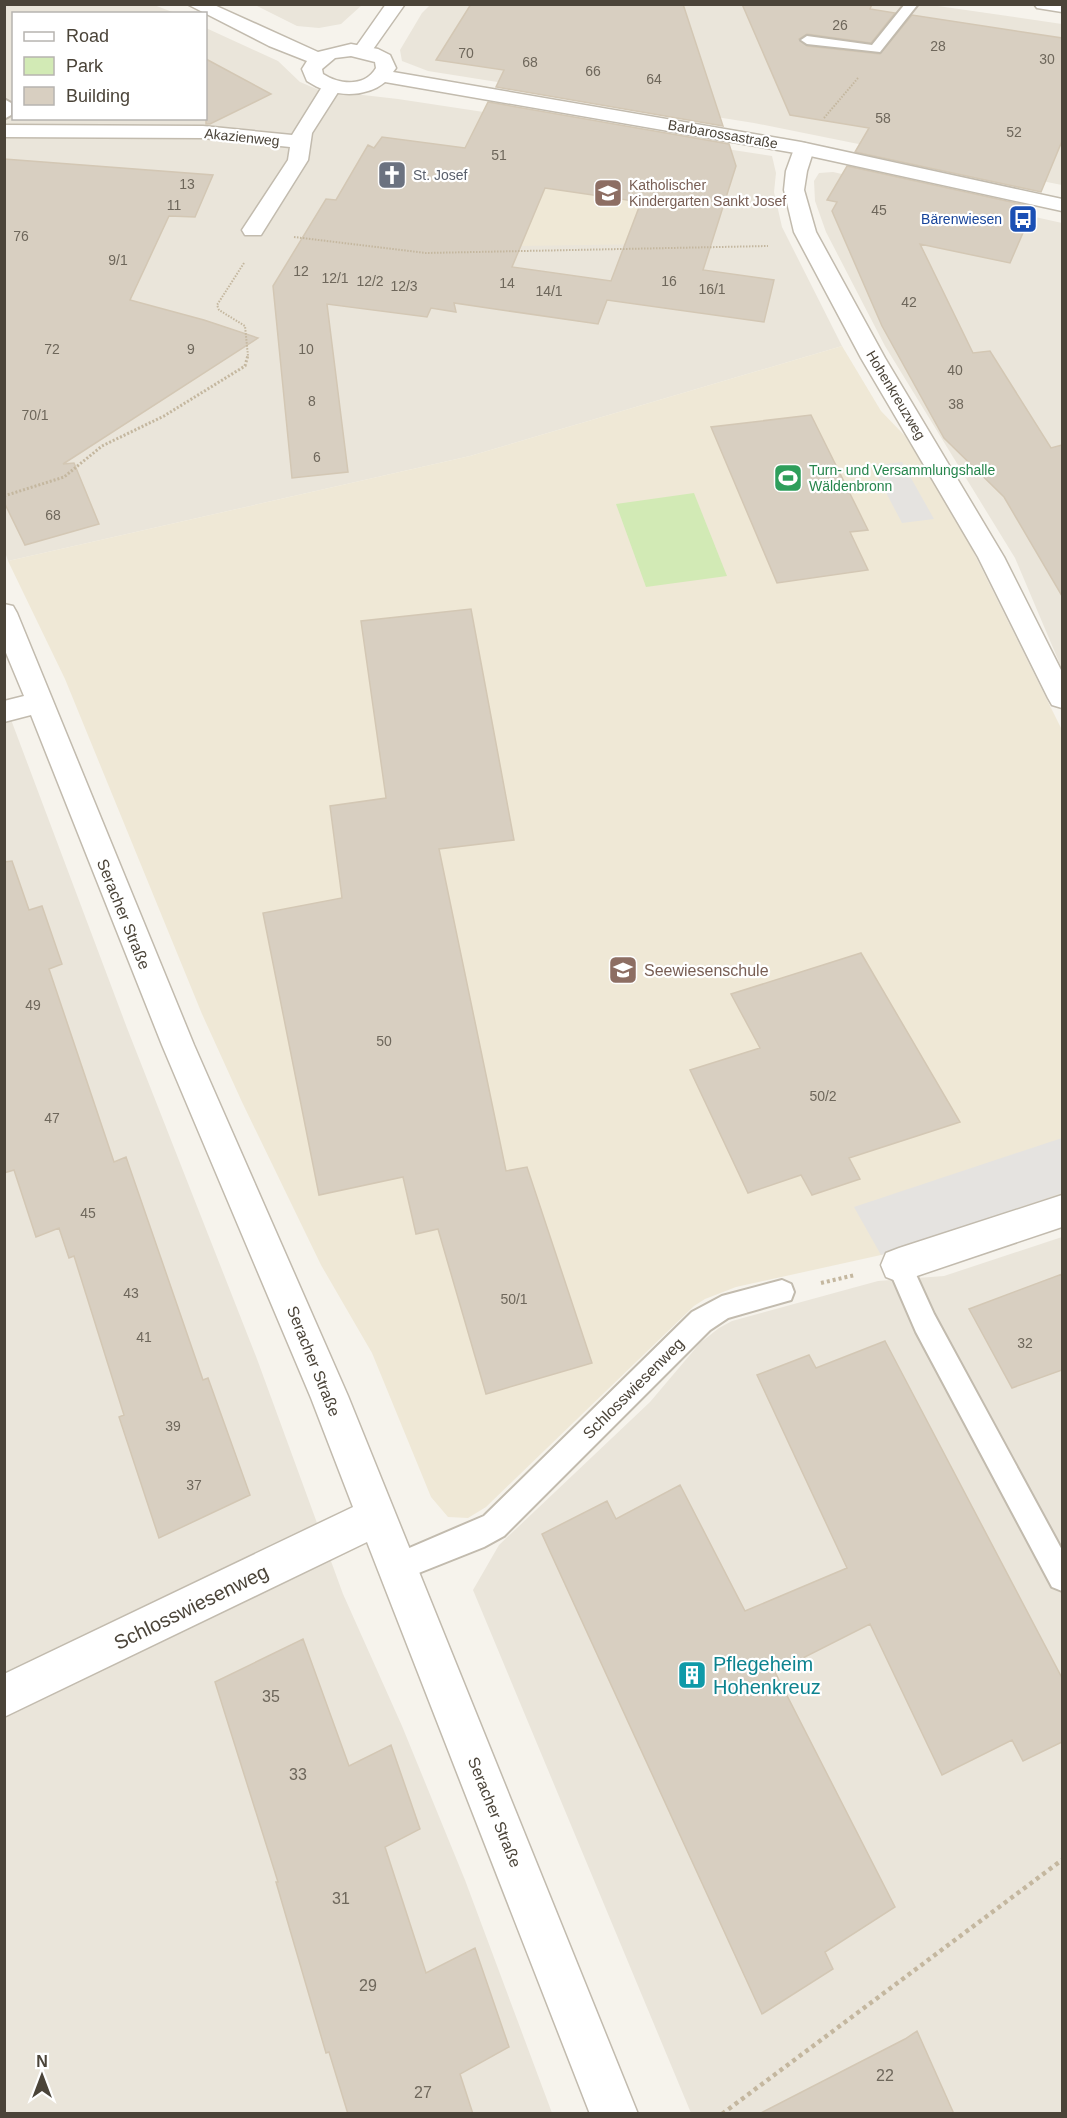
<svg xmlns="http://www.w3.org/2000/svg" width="1067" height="2118" viewBox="0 0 1067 2118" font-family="Arial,sans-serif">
  <rect width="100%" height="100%" fill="#f6f3ec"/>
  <path fill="#eae5da" d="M 431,4 L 924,4 L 1062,24 L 1062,185 L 754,123 L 428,71 L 402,61 L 400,50 L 422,13 Z
    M 5,5 L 154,5 L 175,13 L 14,14 L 14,118 L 206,118 L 206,28 L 278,61 L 300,82 L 319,90 L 398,99 L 772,156 L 776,173 L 774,192 L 782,227 L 842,346 L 470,456 L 8,561 L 5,552 Z
    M 255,5 L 362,5 L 341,24 L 319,28 L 297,26 Z
    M 833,172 L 1062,223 L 1062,669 L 1015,558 L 885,346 L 826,232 L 815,201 L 814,181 L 819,173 Z
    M 4,701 L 127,1028 L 257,1359 L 343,1594 L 402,1726 L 465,1880 L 552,2113 L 5,2113 Z
    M 1062,1237 L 1062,2113 L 691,2113 L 473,1590 L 499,1545 L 650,1402 L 700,1343 L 719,1328 L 732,1321 L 878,1281 L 944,1276 Z"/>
  <path fill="#efe8d6" d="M 728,167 L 735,168 L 725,202 L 696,198 L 652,244 L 520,246 L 489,189 Z
    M 842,346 L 881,411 L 905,436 L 960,525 L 1062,730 L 1062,1193 L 881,1255 L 736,1287 L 705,1299 L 694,1306 L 486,1507 L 468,1518 L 448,1517 L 431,1497 L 372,1353 L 321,1265 L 242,1102 L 202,1014 L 65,679 L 8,561 L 470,456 Z"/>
  <path fill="#d2eab5" d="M 694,493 L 727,576 L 646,587 L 616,504 Z"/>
  <path fill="#e5e3e0" d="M 902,462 L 934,519 L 902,523 L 872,466 Z
    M 1062,1138 L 1062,1193 L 881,1255 L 854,1207 Z"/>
  <path fill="#d8cfc1" stroke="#d3c7b4" stroke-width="1.5" fill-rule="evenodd" d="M 471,4 L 683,4 L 723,126 L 496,87 L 504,70 L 436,60 Z
    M 742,4 L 872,4 L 870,9 L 895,13 L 871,43 L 807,34 L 799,39 L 807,46 L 880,54 L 912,15 L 1062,38 L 1062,141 L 1041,192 L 855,152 L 869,128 L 790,115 Z
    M 206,59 L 271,94 L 210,124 L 206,124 Z
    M 488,102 L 729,144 L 736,166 L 703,270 L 774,280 L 764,322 L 607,300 L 598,324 L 454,303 L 456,312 L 431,308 L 427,317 L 327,304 L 348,472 L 292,478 L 273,286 L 326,199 L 336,200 L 368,145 L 374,148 L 382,137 L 465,148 ZM 545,188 L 641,202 L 611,281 L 512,267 Z
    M 4,159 L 213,175 L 195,217 L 169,216 L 130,300 L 204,320 L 258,338 L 63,464 L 74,463 L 99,524 L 25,545 L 4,502 Z
    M 847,166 L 1034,207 L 1010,263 L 920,244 L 973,353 L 990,351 L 1051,448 L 1062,445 L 1062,596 L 1004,497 L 944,438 L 882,326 L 832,211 L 837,202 L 827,200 Z
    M 811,415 L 868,530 L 850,532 L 868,570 L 777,583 L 711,427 Z
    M 471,609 L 514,840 L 439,849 L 506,1171 L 527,1167 L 592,1363 L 486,1394 L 438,1229 L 416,1234 L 403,1177 L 319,1195 L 263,913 L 342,898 L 330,806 L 386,798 L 361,621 Z
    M 12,861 L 29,910 L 42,906 L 62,964 L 49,969 L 114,1162 L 126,1157 L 203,1380 L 208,1378 L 250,1495 L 159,1538 L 119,1417 L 124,1415 L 74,1256 L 69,1258 L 59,1228 L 36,1237 L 14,1170 L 4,1173 L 4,862 Z
    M 861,953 L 960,1122 L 849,1158 L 860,1179 L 812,1195 L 801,1175 L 748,1193 L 690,1070 L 760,1048 L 731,994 Z
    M 1062,1274 L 1062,1370 L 1012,1388 L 969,1309 Z
    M 885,1341 L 1062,1678 L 1062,1742 L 1023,1761 L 1012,1740 L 942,1775 L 870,1624 L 775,1672 L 895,1907 L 825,1952 L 833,1969 L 762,2014 L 542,1534 L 607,1501 L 616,1519 L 680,1485 L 745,1611 L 847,1568 L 757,1375 L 809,1355 L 816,1368 Z
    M 303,1639 L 349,1766 L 391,1745 L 420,1829 L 385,1847 L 426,1973 L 475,1948 L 509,2047 L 460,2074 L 473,2114 L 348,2114 L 329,2052 L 326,2053 L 276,1882 L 278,1882 L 215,1682 Z
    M 917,2031 L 954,2114 L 759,2114 L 905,2039 Z"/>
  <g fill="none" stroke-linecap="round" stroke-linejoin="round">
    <g stroke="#c2bbae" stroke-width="4">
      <path id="service" d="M 905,4 L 918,4 L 880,52 L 807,44 L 801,40 L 807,36 L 872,45 Z
        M 4,99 L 11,103 L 11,115 L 4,119 Z
        M 899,1253 L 908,1257 L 934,1314 L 1062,1550 L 1062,1591 L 1052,1587 L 916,1332 L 887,1265 L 890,1257 Z
        M 782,1280 L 791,1284 L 794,1292 L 791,1300 L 728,1318 L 710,1330 L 504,1536 L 484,1547 L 396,1582 L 386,1578 L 382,1568 L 386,1558 L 484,1516 L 692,1312 L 722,1296 Z"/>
    </g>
    <g stroke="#c2bbae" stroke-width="3">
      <path id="minor" d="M 386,4 L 405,4 L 369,55 L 355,55 L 353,51 Z
        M 1034,4 L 1062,4 L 1062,12 L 1037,8 Z
        M 332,80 L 342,86 L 312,133 L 308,160 L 261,235 L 245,235 L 242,230 L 288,160 L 290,147 L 203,138 L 4,137 L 4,125 L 203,126 L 292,135 L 325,82 Z
        M 804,143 L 811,145 L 814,149 L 807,171 L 804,190 L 816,232 L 885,358 L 1004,557 L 1062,672 L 1062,708 L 1052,705 L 1048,698 L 978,557 L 861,358 L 794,232 L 784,190 L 786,171 L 794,149 L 797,145 Z
        M 4,604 L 13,606 L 17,613 L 194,1045 L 348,1396 L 638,2114 L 590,2114 L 367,1542 L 4,1717 L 4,1674 L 353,1507 L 311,1398 L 162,1045 L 31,715 L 4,722 L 4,701 L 24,696 L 4,648 Z
        M 1062,1195 L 1062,1227 L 899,1282 L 886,1277 L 881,1265 L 886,1253 L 899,1248 Z"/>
    </g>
    <g stroke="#c2bbae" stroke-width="3">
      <path id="tertiary" d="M 187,4 L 212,4 L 318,52 L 351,44 L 378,49 L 390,55 L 396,68 L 393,72 L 801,142 L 1062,199 L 1062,211 L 801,154 L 385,82 C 363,100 329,96 307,81 L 302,69 L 307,61 L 269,46 ZM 351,56 L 375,62 L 376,68 C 365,87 340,85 323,74 L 322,69 L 335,58 Z"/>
    </g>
    <path stroke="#c4b79f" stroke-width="2" stroke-dasharray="1.5 1.5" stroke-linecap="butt" d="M 824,118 L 858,78
      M 294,237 L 426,253 L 768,246
      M 244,263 L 217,305 L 219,310 L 245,326 L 248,356"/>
    <path stroke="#c4b79f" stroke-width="3" stroke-dasharray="2 2" stroke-linecap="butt" d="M 4,496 L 64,477 L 102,446 L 164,416 L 245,366 L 248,355"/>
    <path stroke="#c4b79f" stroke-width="4" stroke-dasharray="3 3" stroke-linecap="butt" d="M 821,1283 L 855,1275"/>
    <path stroke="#c4b79f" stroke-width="4.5" stroke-dasharray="4 4" stroke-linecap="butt" d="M 722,2114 L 1062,1860"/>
    <use href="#service" fill="#fff" fill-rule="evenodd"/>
    <use href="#minor" fill="#fff" fill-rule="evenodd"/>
    <use href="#tertiary" fill="#fff" fill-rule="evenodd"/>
  </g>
  <defs>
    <g id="church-square" transform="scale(1.5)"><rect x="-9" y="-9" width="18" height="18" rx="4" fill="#6b7280" stroke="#fff"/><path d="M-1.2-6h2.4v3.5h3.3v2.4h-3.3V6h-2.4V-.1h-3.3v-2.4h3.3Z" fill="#fff"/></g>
    <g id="school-square" transform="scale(1.5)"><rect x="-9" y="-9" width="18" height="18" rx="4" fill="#8d6e63" stroke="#fff"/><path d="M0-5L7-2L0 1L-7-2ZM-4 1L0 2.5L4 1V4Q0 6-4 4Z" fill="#fff"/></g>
    <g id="bus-square" transform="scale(1.5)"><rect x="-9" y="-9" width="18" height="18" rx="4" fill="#1a4fb4" stroke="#fff"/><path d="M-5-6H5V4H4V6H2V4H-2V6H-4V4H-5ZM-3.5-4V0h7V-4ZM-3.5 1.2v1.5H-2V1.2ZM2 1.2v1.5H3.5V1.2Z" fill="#fff"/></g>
    <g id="stadium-square" transform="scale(1.5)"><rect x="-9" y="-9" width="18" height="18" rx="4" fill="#2e9e5b" stroke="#fff"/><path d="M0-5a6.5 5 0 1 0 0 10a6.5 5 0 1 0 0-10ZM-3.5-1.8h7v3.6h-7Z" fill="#fff"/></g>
    <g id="building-square" transform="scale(1.5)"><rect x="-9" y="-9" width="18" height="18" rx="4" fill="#0f9aa8" stroke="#fff"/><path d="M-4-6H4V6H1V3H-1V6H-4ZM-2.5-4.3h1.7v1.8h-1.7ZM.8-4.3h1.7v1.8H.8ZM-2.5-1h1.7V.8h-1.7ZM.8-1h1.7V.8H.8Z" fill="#fff"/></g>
  </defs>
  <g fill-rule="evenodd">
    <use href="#church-square" x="392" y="175"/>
    <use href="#school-square" x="608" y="193"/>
    <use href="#bus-square" x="1023" y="219"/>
    <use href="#stadium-square" x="788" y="478"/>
    <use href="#school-square" x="623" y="970"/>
    <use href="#building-square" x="692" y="1675"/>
  </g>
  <g text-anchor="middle" stroke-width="4.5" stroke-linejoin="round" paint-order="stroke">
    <g font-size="14" fill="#6e675b">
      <text x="840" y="30">26</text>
      <text x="938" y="51">28</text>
      <text x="466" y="58">70</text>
      <text x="1047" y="64">30</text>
      <text x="530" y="67">68</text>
      <text x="593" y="76">66</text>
      <text x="654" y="84">64</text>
      <text x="883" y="123">58</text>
      <text x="1014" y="137">52</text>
      <text x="499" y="160">51</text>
      <text x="187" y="189">13</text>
      <text x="174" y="210">11</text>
      <text x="879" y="215">45</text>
      <text x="21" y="241">76</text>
      <text x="118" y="265">9/1</text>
      <text x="301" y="276">12</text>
      <text x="335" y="283">12/1</text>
      <text x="370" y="286">12/2</text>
      <text x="669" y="286">16</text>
      <text x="507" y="288">14</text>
      <text x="404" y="291">12/3</text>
      <text x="712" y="294">16/1</text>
      <text x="549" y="296">14/1</text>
      <text x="909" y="307">42</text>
      <text x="52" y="354">72</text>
      <text x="191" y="354">9</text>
      <text x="306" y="354">10</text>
      <text x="955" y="375">40</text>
      <text x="312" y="406">8</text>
      <text x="956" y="409">38</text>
      <text x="35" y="420">70/1</text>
      <text x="317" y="462">6</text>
      <text x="53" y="520">68</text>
      <text x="33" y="1010">49</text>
      <text x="384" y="1046">50</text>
      <text x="823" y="1101">50/2</text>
      <text x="52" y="1123">47</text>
      <text x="88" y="1218">45</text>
      <text x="131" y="1298">43</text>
      <text x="514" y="1304">50/1</text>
      <text x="144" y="1342">41</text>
      <text x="1025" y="1348">32</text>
      <text x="173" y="1431">39</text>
      <text x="194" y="1490">37</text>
    </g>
    <g font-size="14" fill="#4b4439" stroke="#fff">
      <text transform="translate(723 134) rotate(10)" y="5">Barbarossastraße</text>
      <text transform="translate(242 137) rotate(6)" y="5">Akazienweg</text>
      <text transform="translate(896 395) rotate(59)" y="5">Hohenkreuzweg</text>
    </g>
    <g font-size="14" fill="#5b616d" stroke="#fff" text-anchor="start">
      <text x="413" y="180">St. Josef</text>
    </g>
    <g font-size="14" fill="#785e54" stroke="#fff" text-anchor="start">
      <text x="629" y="190">Katholischer<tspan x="629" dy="16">Kindergarten Sankt Josef</tspan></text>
    </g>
    <g font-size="14" fill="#164399" stroke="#fff" text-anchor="end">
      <text x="1002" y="224">Bärenwiesen</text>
    </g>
    <g font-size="14" fill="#27864d" stroke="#fff" text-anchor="start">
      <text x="809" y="475">Turn- und Versammlungshalle<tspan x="809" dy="16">Wäldenbronn</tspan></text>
    </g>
    <g font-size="16" fill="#4b4439" stroke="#fff">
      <text transform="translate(124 914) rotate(68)" y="6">Seracher Straße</text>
      <text transform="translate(314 1361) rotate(68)" y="6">Seracher Straße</text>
      <text transform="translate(633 1388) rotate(-45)" y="6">Schlosswiesenweg</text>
      <text transform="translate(495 1812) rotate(68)" y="6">Seracher Straße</text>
    </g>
    <g font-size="16" fill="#785e54" stroke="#fff" text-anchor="start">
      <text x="644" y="976">Seewiesenschule</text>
    </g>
    <g font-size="16" fill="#6e675b">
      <text x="271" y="1702">35</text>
      <text x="298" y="1780">33</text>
      <text x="341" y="1904">31</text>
      <text x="368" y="1991">29</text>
      <text x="885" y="2081">22</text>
      <text x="423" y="2098">27</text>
    </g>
    <g font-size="20" fill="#4b4439" stroke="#fff">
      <text transform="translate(191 1607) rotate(-26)" y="7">Schlosswiesenweg</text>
    </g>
    <g font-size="20" fill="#0d838f" stroke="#fff" text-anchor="start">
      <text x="713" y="1671">Pflegeheim<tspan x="713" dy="23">Hohenkreuz</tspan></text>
    </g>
  </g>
  <rect width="1067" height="2118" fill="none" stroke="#4b4439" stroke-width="12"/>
  <rect x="12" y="12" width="195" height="108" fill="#ffffff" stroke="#b7b4b0" stroke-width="1.5"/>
  <rect x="24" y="32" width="30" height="9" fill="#ffffff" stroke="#b7b4b0" stroke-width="1.5"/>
  <text x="66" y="42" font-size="18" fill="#4b4439">Road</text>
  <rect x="24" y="57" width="30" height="18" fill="#d2eab5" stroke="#b7b4b0" stroke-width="1.5"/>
  <text x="66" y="72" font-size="18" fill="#4b4439">Park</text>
  <rect x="24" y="87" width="30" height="18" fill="#d8cfc1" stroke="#b7b4b0" stroke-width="1.5"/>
  <text x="66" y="102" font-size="18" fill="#4b4439">Building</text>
  <g transform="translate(42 2076)" stroke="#ffffff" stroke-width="4.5" paint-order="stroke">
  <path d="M0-4.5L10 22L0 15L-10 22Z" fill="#4b4439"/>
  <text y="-9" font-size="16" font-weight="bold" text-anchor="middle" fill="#4b4439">N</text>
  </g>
</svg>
